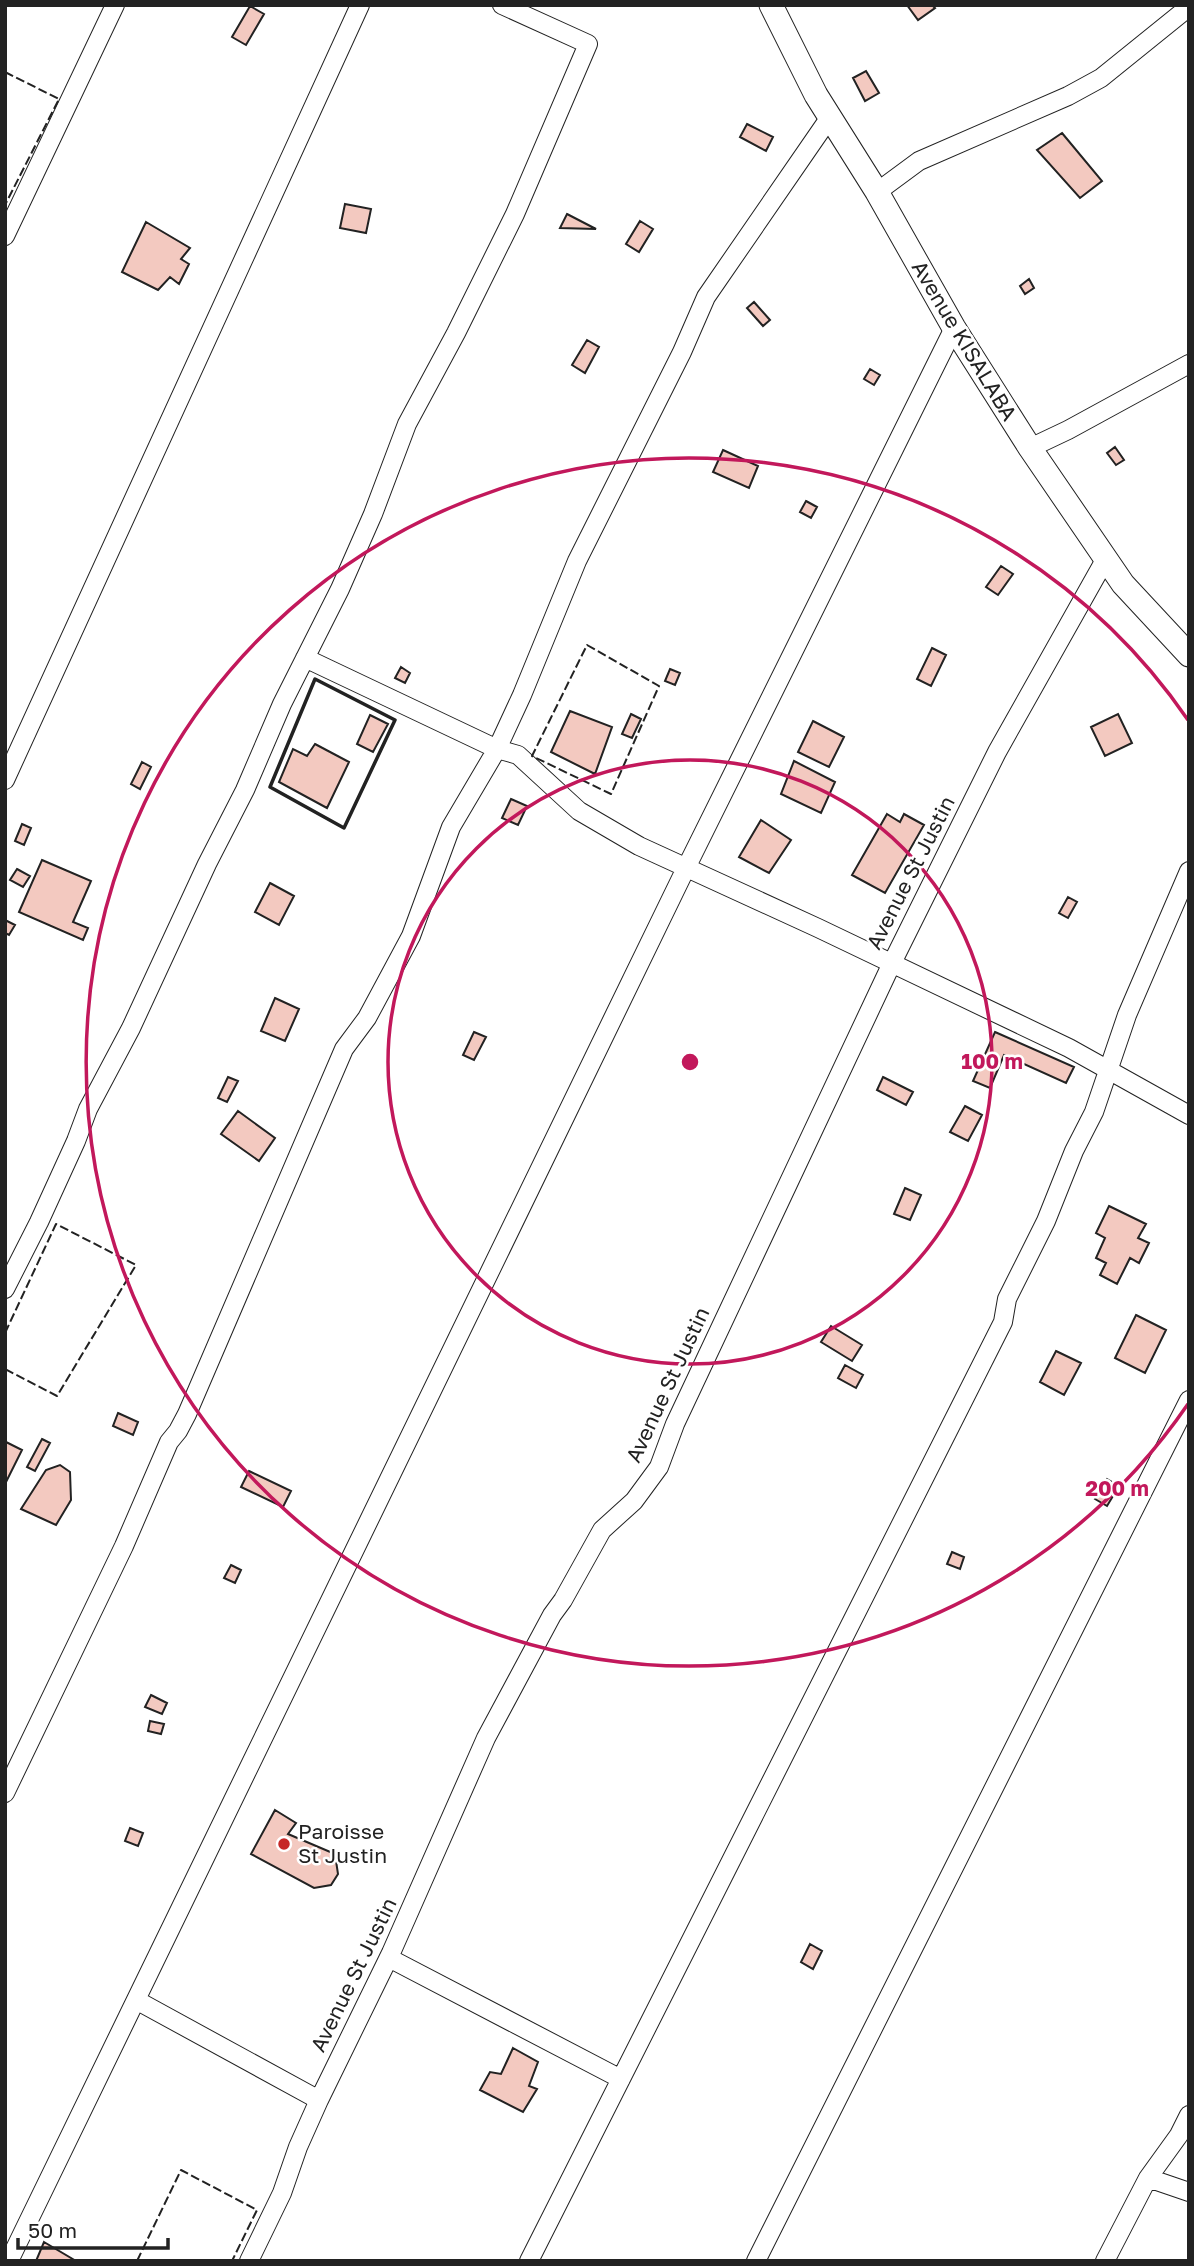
<svg xmlns="http://www.w3.org/2000/svg" width="1194" height="2266" viewBox="0 0 1194 2266" font-family="'Golos Text',sans-serif">
  <rect width="100%" height="100%" fill="#fff"/>
  <path fill="#f3c9c0" stroke="#222" stroke-width="2" d="M 907,5 L 932,5 L 935,8 L 918,20 Z
    M 250,6 L 264,14 L 246,45 L 232,37 Z
    M 866,71 L 879,93 L 865,101 L 853,78 Z
    M 747,124 L 773,137 L 766,151 L 740,137 Z
    M 1062,133 L 1102,181 L 1080,198 L 1037,150 Z
    M 345,204 L 371,209 L 366,233 L 340,228 Z
    M 567,214 L 596,229 L 560,228 Z
    M 640,221 L 653,229 L 639,252 L 626,244 Z
    M 146,222 L 190,248 L 181,259 L 189,264 L 179,284 L 170,277 L 158,290 L 122,272 Z
    M 1029,279 L 1034,288 L 1025,294 L 1020,286 Z
    M 754,302 L 770,320 L 763,326 L 747,308 Z
    M 587,340 L 599,347 L 585,373 L 572,365 Z
    M 870,369 L 880,375 L 874,385 L 864,379 Z
    M 1115,447 L 1124,460 L 1116,465 L 1107,453 Z
    M 723,450 L 758,466 L 749,488 L 713,472 Z
    M 806,501 L 817,507 L 811,518 L 800,512 Z
    M 1001,566 L 1013,574 L 998,595 L 986,587 Z
    M 932,648 L 946,655 L 931,686 L 917,679 Z
    M 401,667 L 410,673 L 405,683 L 395,678 Z
    M 670,669 L 680,673 L 675,685 L 665,681 Z
    M 570,711 L 612,727 L 595,774 L 551,752 Z
    M 631,714 L 641,719 L 632,738 L 622,734 Z
    M 1118,714 L 1132,743 L 1105,756 L 1091,727 Z
    M 370,715 L 388,724 L 373,752 L 357,744 Z
    M 813,721 L 844,737 L 829,767 L 798,752 Z
    M 315,744 L 349,762 L 327,808 L 279,782 L 293,749 L 307,756 Z
    M 794,761 L 835,782 L 821,813 L 781,794 Z
    M 142,762 L 151,767 L 140,789 L 131,784 Z
    M 511,799 L 527,806 L 518,825 L 502,818 Z
    M 887,814 L 900,822 L 904,814 L 924,825 L 885,893 L 852,875 Z
    M 761,820 L 791,840 L 769,873 L 739,857 Z
    M 22,824 L 31,828 L 24,845 L 15,841 Z
    M 42,860 L 91,881 L 73,922 L 88,928 L 83,940 L 19,912 Z
    M 17,869 L 30,876 L 23,887 L 10,880 Z
    M 270,883 L 294,896 L 279,925 L 255,912 Z
    M 1068,897 L 1077,902 L 1068,918 L 1059,913 Z
    M 5,920 L 15,925 L 9,935 L 5,933 Z
    M 275,998 L 299,1009 L 285,1041 L 261,1031 Z
    M 474,1032 L 486,1037 L 474,1060 L 463,1055 Z
    M 995,1032 L 1074,1067 L 1066,1083 L 1004,1055 L 990,1088 L 973,1081 Z
    M 228,1077 L 238,1081 L 227,1102 L 218,1098 Z
    M 883,1077 L 913,1092 L 906,1105 L 877,1090 Z
    M 965,1106 L 982,1115 L 968,1141 L 950,1132 Z
    M 238,1111 L 275,1138 L 259,1161 L 221,1134 Z
    M 905,1188 L 921,1195 L 910,1220 L 894,1214 Z
    M 1109,1206 L 1146,1224 L 1138,1238 L 1149,1243 L 1139,1263 L 1130,1258 L 1117,1284 L 1100,1275 L 1106,1263 L 1096,1258 L 1105,1238 L 1096,1233 Z
    M 1136,1315 L 1166,1330 L 1145,1373 L 1115,1358 Z
    M 831,1326 L 862,1345 L 852,1361 L 821,1342 Z
    M 1056,1351 L 1081,1363 L 1064,1395 L 1040,1382 Z
    M 845,1365 L 863,1375 L 856,1388 L 838,1378 Z
    M 118,1413 L 138,1422 L 133,1435 L 113,1426 Z
    M 42,1439 L 50,1443 L 35,1471 L 27,1467 Z
    M 6,1442 L 22,1450 L 5,1484 L 5,1445 Z
    M 60,1465 L 70,1472 L 71,1500 L 56,1525 L 21,1509 L 46,1470 Z
    M 249,1471 L 291,1491 L 283,1507 L 241,1487 Z
    M 1107,1479 L 1119,1486 L 1107,1506 L 1095,1499 Z
    M 952,1552 L 964,1557 L 960,1569 L 947,1564 Z
    M 231,1565 L 241,1570 L 235,1583 L 224,1578 Z
    M 151,1695 L 167,1703 L 162,1714 L 145,1707 Z
    M 150,1721 L 164,1724 L 161,1734 L 148,1731 Z
    M 275,1810 L 296,1823 L 288,1834 L 335,1854 L 338,1874 L 331,1885 L 314,1888 L 251,1854 Z
    M 130,1828 L 143,1833 L 138,1846 L 125,1841 Z
    M 810,1944 L 822,1951 L 813,1969 L 801,1962 Z
    M 513,2048 L 538,2062 L 529,2086 L 537,2089 L 523,2112 L 480,2090 L 490,2072 L 501,2074 Z
    M 44,2242 L 76,2261 L 36,2261 Z"/>
  <g fill="none" stroke-linecap="round" stroke-linejoin="round">
    <g stroke="#222" stroke-width="20">
      <path id="minor" d="M 877,192 L 919,161 L 1068,96 L 1101,78 L 1189,7
        M 5,236 L 115,5
        M 1030,448 L 1068,430 L 1189,364
        M 305,658 L 497,749 L 518,755 L 579,811 L 639,846 L 818,928 L 1069,1048 L 1189,1115
        M 5,780 L 360,5
        M 5,1289 L 39,1222 L 76,1141 L 88,1109 L 131,1028 L 207,864 L 245,790 L 282,704 L 340,589 L 373,514 L 407,424 L 456,333 L 515,214 L 588,44 L 502,5
        M 5,1793 L 124,1546 L 169,1442 L 178,1431 L 187,1414 L 344,1049 L 367,1018 L 411,936 L 451,827 L 497,749 L 522,695 L 577,561 L 682,352 L 706,297 L 830,117
        M 389,1958 L 621,2079
        M 136,2000 L 319,2100
        M 1148,2178 L 1189,2192
        M 9,2261 L 686,868 L 954,328
        M 249,2261 L 282,2193 L 298,2147 L 319,2100 L 391,1953 L 486,1738 L 552,1615 L 563,1600 L 602,1530 L 634,1501 L 659,1467 L 675,1424 L 892,963 L 997,752 L 1105,560
        M 529,2261 L 1003,1322 L 1007,1299 L 1046,1221 L 1074,1151 L 1094,1112 L 1127,1015 L 1189,871
        M 756,2261 L 1189,1400
        M 1105,2261 L 1148,2178 L 1179,2135 L 1189,2115"/>
    </g>
    <g stroke="#222" stroke-width="25">
      <path id="tertiary" d="M 771,5 L 816,95 L 877,192 L 954,328 L 1030,448 L 1123,584 L 1189,655"/>
    </g>
    <use href="#minor" stroke="#fff" stroke-width="18"/>
    <use href="#tertiary" stroke="#fff" stroke-width="23"/>
    <path stroke="#222" stroke-width="2" stroke-dasharray="9 3.5" stroke-linecap="butt" d="M 5,72 L 59,99 L 5,205
      M 587,645 L 659,686 L 611,794 L 532,756 Z
      M 5,1333 L 56,1224 L 136,1265 L 57,1396 L 5,1369
      M 137,2261 L 181,2170 L 257,2210 L 232,2261"/>
    <path stroke="#222" stroke-width="3.5" d="M 315,679 L 395,720 L 344,828 L 270,787 Z"/>
  </g>
  <g fill="none" stroke="#c2185b" stroke-width="3.5">
    <circle cx="690" cy="1062" r="302"/>
    <path d="M1188 1404A604 604 0 1 1 1188 720"/>
  </g>
  <circle fill="#c62828" stroke="#fff" stroke-width="2.5" cx="284" cy="1844" r="7"/>
  <g text-anchor="middle" stroke-width="5" stroke-linejoin="round" paint-order="stroke">
    <g font-size="21" fill="#222" stroke="#fff">
      <text transform="translate(964 341) rotate(59)" y="7">Avenue KISALABA</text>
      <text transform="translate(911 873) rotate(-63)" y="7">Avenue St Justin</text>
      <text transform="translate(668 1385) rotate(-65)" y="7">Avenue St Justin</text>
      <text transform="translate(354 1975) rotate(-64)" y="7">Avenue St Justin</text>
    </g>
    <g font-size="21" fill="#222" stroke="#fff" text-anchor="start">
      <text x="298" y="1839">Paroisse<tspan x="298" dy="24">St Justin</tspan></text>
    </g>
  </g>
  <circle cx="690" cy="1062" r="10" fill="#c2185b" stroke="#fff" stroke-width="3.5"/>
  <g font-size="21" text-anchor="middle" font-weight="bold" fill="#c2185b" stroke="#fff" stroke-width="5" stroke-linejoin="round" paint-order="stroke">
    <text x="992" y="1069">100 m</text>
    <text x="1117" y="1496">200 m</text>
  </g>
  <rect width="1194" height="2266" fill="none" stroke="#222222" stroke-width="14"/>
  <path d="M18 2238v10h150v-10" fill="none" stroke="#222222" stroke-width="3.5"/>
  <text x="28" y="2238" font-size="21" fill="#222222" stroke="#ffffff" stroke-width="5" paint-order="stroke">50 m</text>
</svg>
